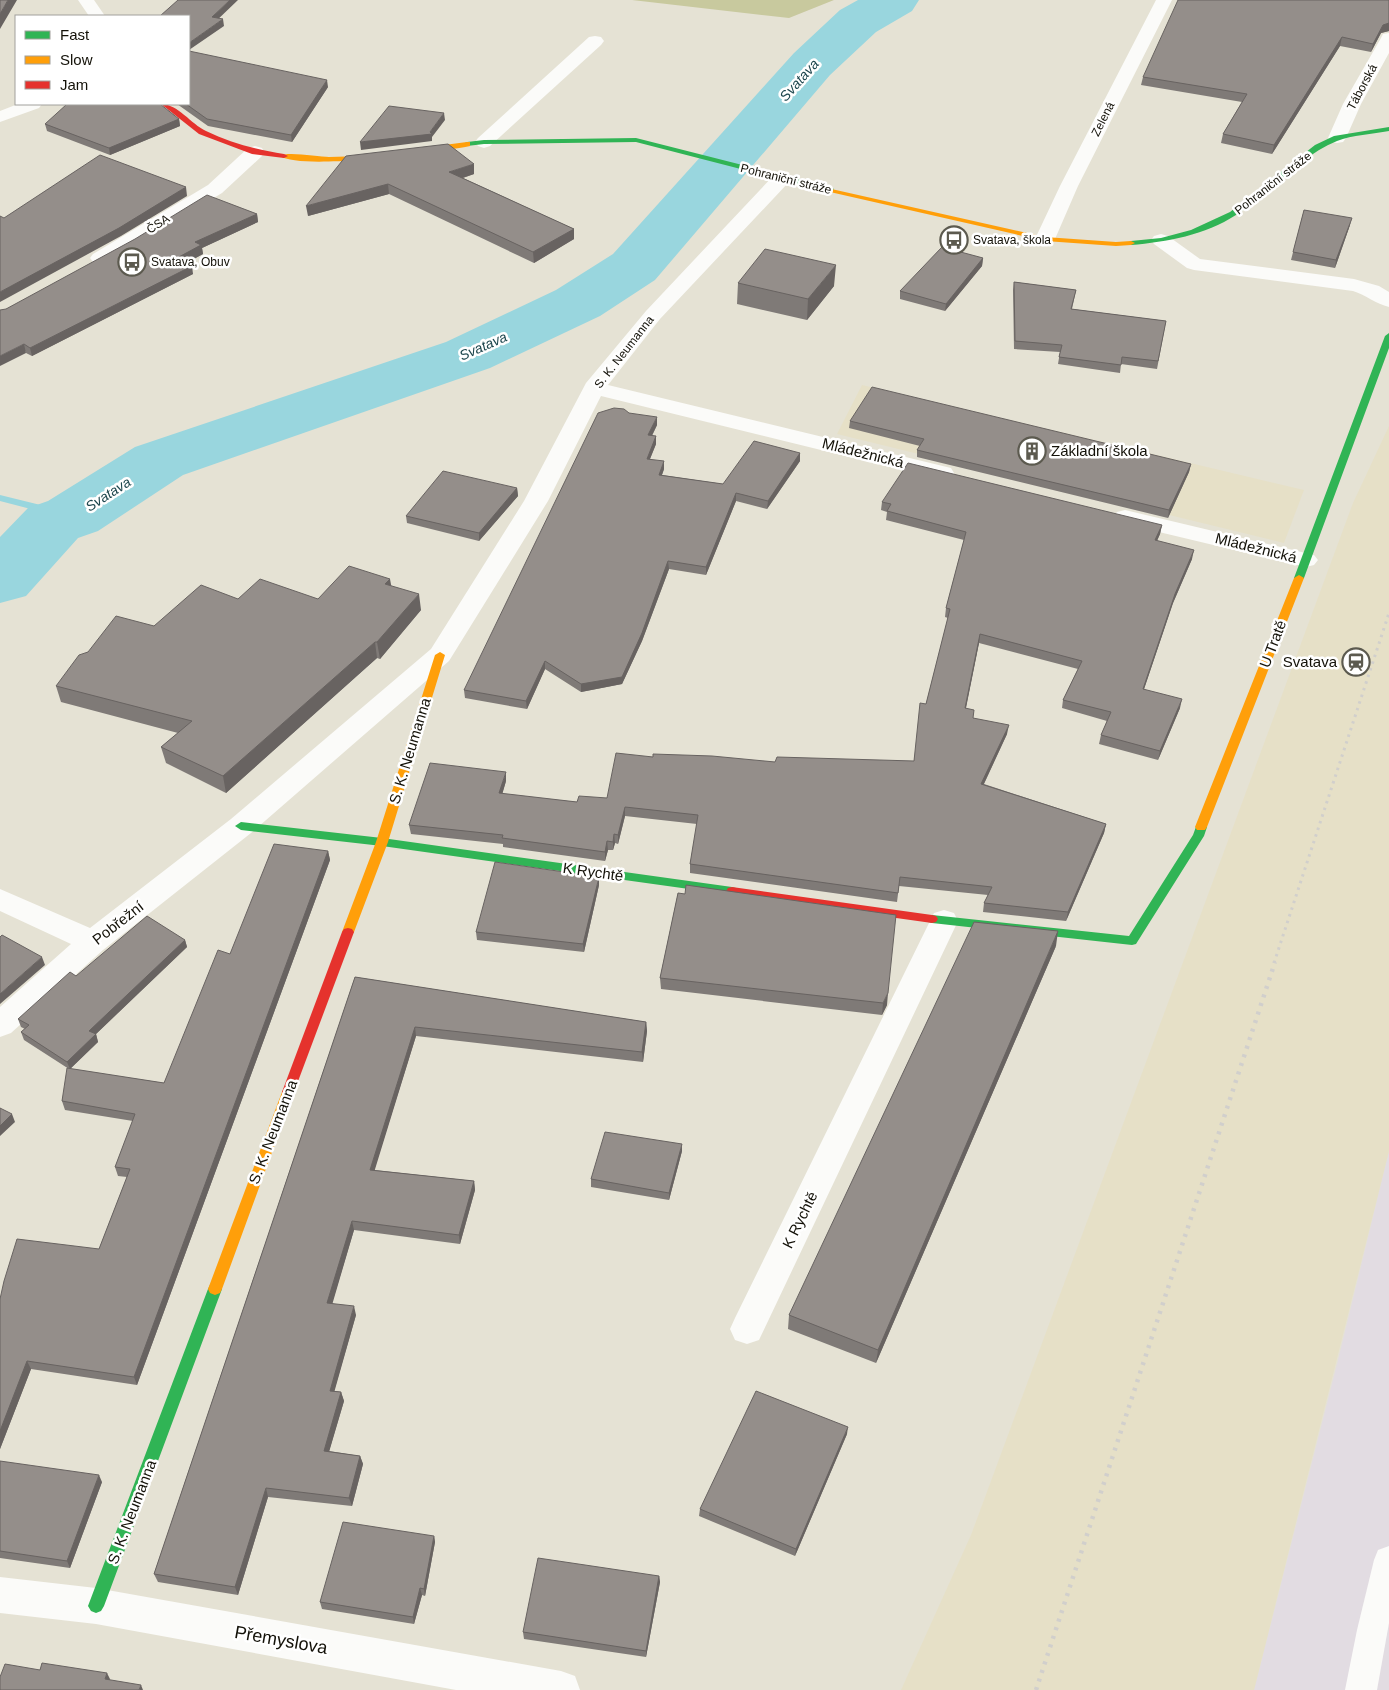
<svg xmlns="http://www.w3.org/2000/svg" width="1389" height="1690" viewBox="0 0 1389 1690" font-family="Arial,sans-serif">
  <rect width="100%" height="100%" fill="#e5e2d4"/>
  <path fill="#e2dce2" d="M 1389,1151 L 1389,1690 L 1254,1690 L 1338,1360 Z"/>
  <path fill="#e6e0c7" d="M 862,385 L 1304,490 L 1284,543 L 837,434 Z
    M 1389,426 L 1389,1151 L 1254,1690 L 901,1690 L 971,1535 L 1353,503 Z"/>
  <path fill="#c8c99e" d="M 632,0 L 834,0 L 789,18 Z"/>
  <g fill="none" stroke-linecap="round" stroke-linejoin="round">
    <path fill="#99d6de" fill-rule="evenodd" d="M 0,495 L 77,514 L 79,516 L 73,520 L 0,501 Z"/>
    <path fill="#99d6de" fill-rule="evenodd" d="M 858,0 L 919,0 L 912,11 L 876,32 L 830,75 L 655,280 L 600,316 L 490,368 L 183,475 L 98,531 L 78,538 L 26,596 L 0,603 L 0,537 L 28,508 L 48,501 L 135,447 L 446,342 L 556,290 L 613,254 L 794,53 L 840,10 Z"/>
    <path fill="#fbfbf9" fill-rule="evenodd" d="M 1389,1546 L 1389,1623 L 1377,1690 L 1345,1690 L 1357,1630 L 1374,1560 L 1378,1550 Z"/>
    <path fill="#fbfbf9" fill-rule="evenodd" d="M 78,0 L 94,0 L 105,16 L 89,16 Z
      M 1156,0 L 1172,0 L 1078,186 L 1055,239 L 1052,243 L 1045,245 L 1038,243 L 1035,239 L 1060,186 Z
      M 1389,33 L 1389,53 L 1361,104 L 1346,138 L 1343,142 L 1337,143 L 1331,142 L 1328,138 L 1343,104 L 1381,38 L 1383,34 Z
      M 595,36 L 601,37 L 604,41 L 601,45 L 490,146 L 484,148 L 478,146 L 475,142 L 478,138 L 589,37 Z
      M 18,104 L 42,104 L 39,108 L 0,122 L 0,111 Z
      M 255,146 L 262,148 L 264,152 L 262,156 L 222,193 L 107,262 L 100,264 L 93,262 L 90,258 L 93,254 L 208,185 L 248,148 Z
      M 781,173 L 788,175 L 790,179 L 788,183 L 660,319 L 608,385 L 951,468 L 954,473 L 951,478 L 943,480 L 601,396 L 548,501 L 449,661 L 251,833 L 103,950 L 11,1033 L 0,1037 L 0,1007 L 71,944 L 0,911 L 0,889 L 90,928 L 231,819 L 431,649 L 524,501 L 586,383 L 646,311 L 774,175 Z
      M 1161,234 L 1168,236 L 1200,259 L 1354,279 L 1379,286 L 1389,292 L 1389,307 C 1376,304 1366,295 1353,291 L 1194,270 L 1187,268 L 1154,244 L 1151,240 L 1154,236 Z
      M 1125,510 L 1314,555 L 1318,560 L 1314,565 L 1306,567 L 1117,522 L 1113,517 L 1117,512 Z
      M 944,910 L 954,913 L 958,921 L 759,1340 L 747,1344 L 735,1340 L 730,1329 L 735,1318 L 930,921 L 934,913 Z
      M 0,1577 L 96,1588 L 561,1671 L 575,1676 L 580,1690 L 456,1690 L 96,1624 L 0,1613 Z"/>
    <path fill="#30b455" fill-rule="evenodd" d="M 1389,127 L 1389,131 C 1373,134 1352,135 1337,141 C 1298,157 1271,193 1236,215 C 1205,235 1167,242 1131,245 L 1127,243 L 1131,241 L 1161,238 L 1191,230 L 1230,212 L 1315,145 L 1334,136 Z
      M 636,138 L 833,188 L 834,190 L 830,192 L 636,142 L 484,144 L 467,146 L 463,144 L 467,142 L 484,140 Z
      M 1389,333 L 1389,348 L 1304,578 L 1302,580 L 1296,580 L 1294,578 L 1385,336 Z
      M 241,822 L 382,838 L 732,887 L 736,888 L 738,891 L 736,894 L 732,895 L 382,846 L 241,830 L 235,826 Z
      M 1201,823 L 1207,827 L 1204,836 L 1136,944 L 1132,945 L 932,923 L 928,922 L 926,919 L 928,916 L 932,915 L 1129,936 L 1193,835 L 1197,824 Z
      M 215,1283 L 220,1285 L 222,1289 L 104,1606 L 101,1611 L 96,1613 L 91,1611 L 88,1606 L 208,1289 L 210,1285 Z"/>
    <path fill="#ff9f0a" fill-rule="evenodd" d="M 467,142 L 470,142 L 470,146 C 440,152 302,171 280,156 C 287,151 319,157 329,157 C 375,157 421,148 467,142 Z
      M 827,188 L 1045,237 L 1116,242 L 1131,241 L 1135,243 L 1131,245 L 1116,246 L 1045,241 L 830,192 L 826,190 Z
      M 1299,575 L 1304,578 L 1207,827 L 1205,830 L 1197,830 L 1195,827 L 1294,578 Z
      M 440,652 L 445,655 L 388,842 L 354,932 L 352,935 L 344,935 L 342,932 L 376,842 L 435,655 Z
      M 288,1087 L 292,1088 L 294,1092 L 222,1289 L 220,1293 L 215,1295 L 210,1293 L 208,1289 L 282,1092 L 284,1088 Z"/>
    <path fill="#e5322d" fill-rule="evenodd" d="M 161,104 C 178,104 191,124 206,131 C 231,143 257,150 284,154 L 288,156 L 284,158 L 252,154 L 199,134 Z
      M 732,887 L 932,915 L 936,916 L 938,919 L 936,922 L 932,923 L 732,895 L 728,894 L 726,891 L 728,888 Z
      M 348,928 L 352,929 L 354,932 L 294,1092 L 292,1096 L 288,1097 L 284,1096 L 282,1092 L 342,932 L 344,929 Z"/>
    <path stroke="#d1cfcc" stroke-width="3" stroke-dasharray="2.5 4.5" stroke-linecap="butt" d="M 1274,963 L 1389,613"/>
    <path stroke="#d1cfcc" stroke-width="4.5" stroke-dasharray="3 6" stroke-linecap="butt" d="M 1036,1690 L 1275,962"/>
  </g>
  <path fill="#7f7a77" d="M 1389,0 L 1389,31 L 1381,33 L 1371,52 L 1340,46 L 1272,154 L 1221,143 L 1223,134 L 1242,102 L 1141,85 L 1143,77 Z
    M 328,87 L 292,142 L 208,126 L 177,104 L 189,104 Z
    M 179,119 L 180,126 L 110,155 L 47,131 L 45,124 Z
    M 346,156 L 474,174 L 463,178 L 574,229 L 574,239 L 534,263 L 389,194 L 308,216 Z
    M 1304,210 L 1350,225 L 1335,268 L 1291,260 Z
    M 257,214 L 258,222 L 202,248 L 203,254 L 186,263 L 193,274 L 32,356 L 26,353 L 6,309 Z
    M 983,258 L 982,266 L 945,311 L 900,299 L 900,291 Z
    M 1014,282 L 1076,290 L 1072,309 L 1166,321 L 1157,369 L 1121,364 L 1120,373 L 1058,364 L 1060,352 L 1014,349 L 1013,290 Z
    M 738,283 L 834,286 L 807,320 L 737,304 Z
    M 629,413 L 657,425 L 652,436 L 656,436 L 656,444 L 650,459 L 664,469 L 662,475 L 723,484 L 800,453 L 800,461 L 767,509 L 736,501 L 706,575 L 669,569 L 642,641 L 622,684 L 581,692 L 545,669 L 527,709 L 465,698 L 464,690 Z
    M 850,421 L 1191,464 L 1189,472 L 1168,518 L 917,457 L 917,450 L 920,446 L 849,428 Z
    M 517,488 L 518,496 L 479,541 L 407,523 L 406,516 Z
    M 882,502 L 1162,525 L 1160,534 L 1157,541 L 1192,559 L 1173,603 L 1144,689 L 1180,708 L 1158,760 L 1099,744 L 1101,735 L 1107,721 L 1062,708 L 1063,700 L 1078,669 L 979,643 L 966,708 L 973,718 L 1007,734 L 984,784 L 1106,824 L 1104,833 L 1066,921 L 983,912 L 984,903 L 988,895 L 899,886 L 897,902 L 690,873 L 690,864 L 697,824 L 625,816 L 618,844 L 615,843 L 613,850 L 608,850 L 605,861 L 503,847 L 503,844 L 411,834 L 409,825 L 506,781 L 502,794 L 577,802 L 607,798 L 653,757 L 775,762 L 914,761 L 926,704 L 948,618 L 945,617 L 946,608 L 964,540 L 886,520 L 887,512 L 881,510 Z
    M 391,586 L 421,610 L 380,659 L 377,658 L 226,793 L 166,763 L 161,747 L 178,733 L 61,702 L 56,686 L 88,652 L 154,626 L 238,599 L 318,599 Z
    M 328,851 L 330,860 L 137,1385 L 31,1369 L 0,1449 L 0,1299 L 99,1249 L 127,1177 L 118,1176 L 115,1167 L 133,1121 L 65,1110 L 62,1101 L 69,1069 L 24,1040 L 21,1032 L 25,1029 L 21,1027 L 18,1019 L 76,976 L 185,940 L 187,947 L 96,1034 L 98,1042 L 70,1069 L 164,1083 L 230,954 Z
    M 599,885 L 584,952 L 477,940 L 476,932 Z
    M 678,893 L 887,1005 L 882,1015 L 661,989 L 660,978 Z
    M 1056,946 L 876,1363 L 788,1329 L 789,1315 Z
    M 355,977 L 646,1022 L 647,1031 L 643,1062 L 416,1036 L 374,1170 L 474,1181 L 475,1190 L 460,1244 L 354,1230 L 332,1303 L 356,1315 L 334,1391 L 341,1392 L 344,1401 L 329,1451 L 360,1456 L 363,1464 L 352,1506 L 268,1497 L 238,1595 L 158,1582 L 154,1574 Z
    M 682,1151 L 669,1200 L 591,1187 L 591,1179 Z
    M 847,1434 L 795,1556 L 699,1516 L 700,1509 Z
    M 0,1461 L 102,1482 L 70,1568 L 0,1558 Z
    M 434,1536 L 435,1542 L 425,1596 L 422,1595 L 414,1624 L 322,1609 L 320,1602 Z
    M 659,1576 L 660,1582 L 646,1657 L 524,1639 L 523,1632 Z"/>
  <path fill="#686361" d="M 8,0 L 17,0 L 0,29 L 0,14 Z
    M 230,0 L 238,0 L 213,24 L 212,17 Z
    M 223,19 L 224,26 L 189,50 L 189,43 Z
    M 1389,23 L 1389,31 L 1381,33 L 1371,52 L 1373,44 L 1383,25 Z
    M 1342,37 L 1340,46 L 1272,154 L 1274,145 Z
    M 327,80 L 328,87 L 292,142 L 291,135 Z
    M 444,113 L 445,120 L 432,137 L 432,141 L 361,150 L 360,142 L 430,132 Z
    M 179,119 L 180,126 L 110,155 L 109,148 Z
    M 474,164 L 474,174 L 450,182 L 449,172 Z
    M 388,184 L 389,194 L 308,216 L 306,206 Z
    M 186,187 L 187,196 L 121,236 L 0,302 L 0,292 Z
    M 257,214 L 258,222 L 202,248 L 203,254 L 179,267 L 177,258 L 195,242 Z
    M 1352,218 L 1350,225 L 1335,268 L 1336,260 Z
    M 574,229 L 574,239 L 534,263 L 533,252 Z
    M 983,258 L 982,266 L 945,311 L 946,304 Z
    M 836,265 L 834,286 L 807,320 L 808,299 Z
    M 192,266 L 193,274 L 32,356 L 30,348 Z
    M 24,344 L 26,353 L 0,366 L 0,356 Z
    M 657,417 L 657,425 L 648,443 L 648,435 Z
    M 656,436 L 656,444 L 647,466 L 647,459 Z
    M 800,453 L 800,461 L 767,509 L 768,501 Z
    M 664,461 L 664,469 L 659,483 L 659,475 Z
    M 1191,464 L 1189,472 L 1168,518 L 1169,510 Z
    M 517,488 L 518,496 L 479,541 L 479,533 Z
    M 736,493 L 736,501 L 706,575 L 706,567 Z
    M 1162,525 L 1160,534 L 1153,549 L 1155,540 Z
    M 1194,550 L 1192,559 L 1173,603 L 1141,698 L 1143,689 L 1175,594 Z
    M 668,561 L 669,569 L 642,641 L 622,684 L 581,692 L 581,684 Z
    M 390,579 L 393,595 L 385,584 Z
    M 419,594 L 421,610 L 380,659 L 377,642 Z
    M 980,634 L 979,643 L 964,717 L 965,708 Z
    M 375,642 L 377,658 L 226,793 L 223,776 Z
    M 545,661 L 545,669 L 527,709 L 526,701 Z
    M 1182,699 L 1180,708 L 1158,760 L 1160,751 Z
    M 1009,725 L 1007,734 L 980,792 L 981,784 Z
    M 506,772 L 506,781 L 500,802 L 499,793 Z
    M 625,807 L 625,816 L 618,844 L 618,835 Z
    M 1106,824 L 1104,833 L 1066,921 L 1068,912 Z
    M 614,834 L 615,843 L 613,850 L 613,842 Z
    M 607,841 L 608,850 L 605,861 L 605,852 Z
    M 328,851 L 330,860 L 137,1385 L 134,1377 Z
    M 599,877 L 599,885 L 584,952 L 583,944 Z
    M 1058,931 L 1056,946 L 876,1363 L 878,1350 Z
    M 185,940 L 187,947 L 96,1034 L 98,1042 L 70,1069 L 67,1062 L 89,1031 Z
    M 42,957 L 45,965 L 0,1004 L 0,994 Z
    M 888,993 L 887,1005 L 882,1015 L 883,1003 Z
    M 646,1022 L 647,1031 L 643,1062 L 642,1052 Z
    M 415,1027 L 416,1036 L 372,1179 L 370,1170 Z
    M 12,1114 L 15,1122 L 0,1136 L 0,1126 Z
    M 682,1144 L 682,1151 L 669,1200 L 669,1193 Z
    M 474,1181 L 475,1190 L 460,1244 L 459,1235 Z
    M 352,1221 L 354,1230 L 330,1312 L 327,1303 Z
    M 354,1306 L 356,1315 L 332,1400 L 330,1391 Z
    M 27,1361 L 31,1369 L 0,1449 L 0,1431 Z
    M 341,1392 L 344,1401 L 327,1459 L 324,1451 Z
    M 848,1427 L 847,1434 L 795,1556 L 796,1549 Z
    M 360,1456 L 363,1464 L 352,1506 L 349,1498 Z
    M 99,1475 L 102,1482 L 70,1568 L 67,1561 Z
    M 266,1488 L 268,1497 L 238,1595 L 235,1587 Z
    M 434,1536 L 435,1542 L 425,1596 L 424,1589 Z
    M 659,1576 L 660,1582 L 646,1657 L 646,1651 Z
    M 420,1588 L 422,1595 L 414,1624 L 413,1617 Z
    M 107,1673 L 110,1679 L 108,1686 L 105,1679 Z
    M 141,1685 L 143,1690 L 139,1690 Z"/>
  <path fill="#948e8a" stroke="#686361" d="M 0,0 L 8,0 L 0,14 Z
    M 178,0 L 230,0 L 212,17 L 223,19 L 189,43 L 189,16 L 160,16 Z
    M 1178,0 L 1389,0 L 1389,23 L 1383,25 L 1373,44 L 1342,37 L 1274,145 L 1223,134 L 1247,94 L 1143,77 Z
    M 189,51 L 327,80 L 291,135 L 207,119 L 186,104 L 189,104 Z
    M 67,104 L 160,104 L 179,119 L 109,148 L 45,124 Z
    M 389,106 L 444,113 L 430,132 L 432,134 L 360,142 Z
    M 448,144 L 474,164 L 449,172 L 574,229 L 533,252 L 388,184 L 306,206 L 346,156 Z
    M 100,155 L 186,187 L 119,228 L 0,292 L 0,216 L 4,218 Z
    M 207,195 L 257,214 L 195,242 L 201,245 L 177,258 L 192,266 L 30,348 L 24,344 L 0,356 L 0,310 L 6,309 L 135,239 Z
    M 1304,210 L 1352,218 L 1336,260 L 1293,252 Z
    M 942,247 L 983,258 L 946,304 L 900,291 Z
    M 765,249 L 836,265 L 808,299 L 738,283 Z
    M 1014,282 L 1076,290 L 1071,309 L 1166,321 L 1158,361 L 1122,357 L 1121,365 L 1059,357 L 1062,345 L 1015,341 Z
    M 872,387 L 1191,464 L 1169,510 L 917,450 L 924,439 L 850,421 Z
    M 614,408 L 624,409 L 629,413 L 657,417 L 648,435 L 656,436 L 647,459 L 664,461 L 659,475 L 723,484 L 754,441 L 800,453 L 768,501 L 736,493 L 706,567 L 668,561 L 642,633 L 622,677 L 581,684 L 545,661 L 526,701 L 464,690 L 598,413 Z
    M 908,463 L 1162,525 L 1155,540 L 1194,550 L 1175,594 L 1143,689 L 1182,699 L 1160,751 L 1101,735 L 1111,712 L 1063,700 L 1082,661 L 980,634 L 965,708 L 974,710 L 973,718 L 1009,725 L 981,784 L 1106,824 L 1068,912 L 984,903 L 992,887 L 900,877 L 898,893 L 690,864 L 698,815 L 625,807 L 618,835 L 614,834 L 613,842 L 607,841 L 605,852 L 502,838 L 503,835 L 409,825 L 430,763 L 506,772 L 499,793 L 577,802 L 579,796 L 607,798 L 616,753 L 653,757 L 653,754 L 712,756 L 775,762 L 777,757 L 914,761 L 920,703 L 926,704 L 950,609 L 946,608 L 966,532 L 887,511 L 891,504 L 882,502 Z
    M 443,471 L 517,488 L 479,533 L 406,516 Z
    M 349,566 L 390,579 L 385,584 L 419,594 L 377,642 L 375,642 L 223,776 L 161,747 L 192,721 L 56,686 L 79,655 L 88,652 L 116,616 L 154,626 L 201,585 L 238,599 L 260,579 L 318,599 Z
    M 274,844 L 328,851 L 134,1377 L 27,1361 L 0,1431 L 0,1299 L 4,1281 L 17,1239 L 99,1249 L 130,1169 L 115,1167 L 135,1114 L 62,1101 L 67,1068 L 164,1083 L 218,950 L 230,954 Z
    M 495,862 L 599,877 L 583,944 L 476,932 Z
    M 686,885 L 896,915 L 888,993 L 883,1003 L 660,978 L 678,893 L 685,894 Z
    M 147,916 L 185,940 L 89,1031 L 96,1034 L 67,1062 L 21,1032 L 29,1025 L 18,1019 L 70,972 L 76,976 Z
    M 974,922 L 1058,931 L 878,1350 L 789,1315 Z
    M 2,935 L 42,957 L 0,994 L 0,937 Z
    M 355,977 L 646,1022 L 642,1052 L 415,1027 L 370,1170 L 474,1181 L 459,1235 L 352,1221 L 327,1303 L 354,1306 L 330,1391 L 341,1392 L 324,1451 L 360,1456 L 349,1498 L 266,1488 L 235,1587 L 154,1574 Z
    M 0,1108 L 12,1114 L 0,1126 Z
    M 605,1132 L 682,1144 L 669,1193 L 591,1179 Z
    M 756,1391 L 848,1427 L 796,1549 L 700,1509 Z
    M 0,1461 L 99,1475 L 67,1561 L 0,1551 Z
    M 343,1522 L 434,1536 L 424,1589 L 420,1588 L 413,1617 L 320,1602 Z
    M 538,1558 L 659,1576 L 646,1651 L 523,1632 Z
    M 42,1663 L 107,1673 L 105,1679 L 141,1685 L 139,1690 L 0,1690 L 0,1677 L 5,1664 L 40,1670 Z"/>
  <defs>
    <g id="bus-ring" transform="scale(1.4375)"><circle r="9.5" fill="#fff" stroke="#5c5a4f" stroke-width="1.5"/><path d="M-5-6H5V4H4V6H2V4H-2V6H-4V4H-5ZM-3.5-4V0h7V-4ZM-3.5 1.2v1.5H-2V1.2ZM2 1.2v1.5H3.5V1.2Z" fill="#5c5a4f"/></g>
    <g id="building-ring" transform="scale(1.4375)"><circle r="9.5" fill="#fff" stroke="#5c5a4f" stroke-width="1.5"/><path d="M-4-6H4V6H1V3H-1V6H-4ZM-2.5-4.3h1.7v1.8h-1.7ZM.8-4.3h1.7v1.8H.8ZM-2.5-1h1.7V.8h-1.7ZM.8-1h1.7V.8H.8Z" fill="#5c5a4f"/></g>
    <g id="station-ring" transform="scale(1.4375)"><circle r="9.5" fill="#fff" stroke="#5c5a4f" stroke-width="1.5"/><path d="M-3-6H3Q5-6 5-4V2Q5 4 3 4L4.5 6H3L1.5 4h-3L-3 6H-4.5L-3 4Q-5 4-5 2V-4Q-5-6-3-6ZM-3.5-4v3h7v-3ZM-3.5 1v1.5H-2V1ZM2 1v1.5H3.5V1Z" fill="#5c5a4f"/></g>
  </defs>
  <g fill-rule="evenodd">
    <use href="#bus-ring" x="954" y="240"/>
    <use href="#bus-ring" x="132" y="262"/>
    <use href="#building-ring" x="1032" y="451"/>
    <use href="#station-ring" x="1356" y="662"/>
  </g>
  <g text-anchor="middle" stroke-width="5" stroke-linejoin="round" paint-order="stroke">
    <g font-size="12" fill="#131108" stroke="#fff">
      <text transform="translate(1362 87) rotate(-62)" y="4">Táborská</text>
      <text transform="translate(1103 119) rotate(-63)" y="4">Zelená</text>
      <text transform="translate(786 179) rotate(14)" y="4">Pohraniční stráže</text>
      <text transform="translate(1273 183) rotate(-38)" y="4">Pohraniční stráže</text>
      <text transform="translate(158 224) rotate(-32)" y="4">ČSA</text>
      <text transform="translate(624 352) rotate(-52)" y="4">S. K. Neumanna</text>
    </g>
    <g font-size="12" fill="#131108" stroke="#fff" text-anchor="start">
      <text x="973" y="244">Svatava, škola</text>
      <text x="151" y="266">Svatava, Obuv</text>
    </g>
    <g font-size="14" font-style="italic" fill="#1e474e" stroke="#fff">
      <text transform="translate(799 80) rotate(-48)" y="5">Svatava</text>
      <text transform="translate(483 346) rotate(-24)" y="5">Svatava</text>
      <text transform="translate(108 494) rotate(-33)" y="5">Svatava</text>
    </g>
    <g font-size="15" fill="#131108" stroke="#fff" text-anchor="start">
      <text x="1051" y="456">Základní škola</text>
      <text x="1337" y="667" text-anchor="end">Svatava</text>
    </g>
    <g font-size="15" fill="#131108" stroke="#fff">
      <text transform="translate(863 453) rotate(14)" y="5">Mládežnická</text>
      <text transform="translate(1256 548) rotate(14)" y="5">Mládežnická</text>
      <text transform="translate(1273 644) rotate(-69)" y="5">U Tratě</text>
      <text transform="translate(410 751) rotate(-73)" y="5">S. K. Neumanna</text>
      <text transform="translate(593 872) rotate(8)" y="5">K Rychtě</text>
      <text transform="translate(118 923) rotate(-38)" y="5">Pobřežní</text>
      <text transform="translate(273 1132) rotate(-69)" y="5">S. K. Neumanna</text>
      <text transform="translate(800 1220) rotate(-64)" y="5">K Rychtě</text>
      <text transform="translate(132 1512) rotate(-69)" y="5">S. K. Neumanna</text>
    </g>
    <g font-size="18" fill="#131108" stroke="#fff">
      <text transform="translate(281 1640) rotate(10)" y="6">Přemyslova</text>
    </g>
  </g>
  <rect x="15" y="15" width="175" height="90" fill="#ffffff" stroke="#a1a09c"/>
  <rect x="25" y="31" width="25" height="8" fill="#30b455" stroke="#a1a09c"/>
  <text x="60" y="40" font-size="15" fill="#131108">Fast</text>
  <rect x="25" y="56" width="25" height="8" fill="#ff9f0a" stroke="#a1a09c"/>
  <text x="60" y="65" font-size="15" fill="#131108">Slow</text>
  <rect x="25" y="81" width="25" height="8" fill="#e5322d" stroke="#a1a09c"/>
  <text x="60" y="90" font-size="15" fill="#131108">Jam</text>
</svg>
